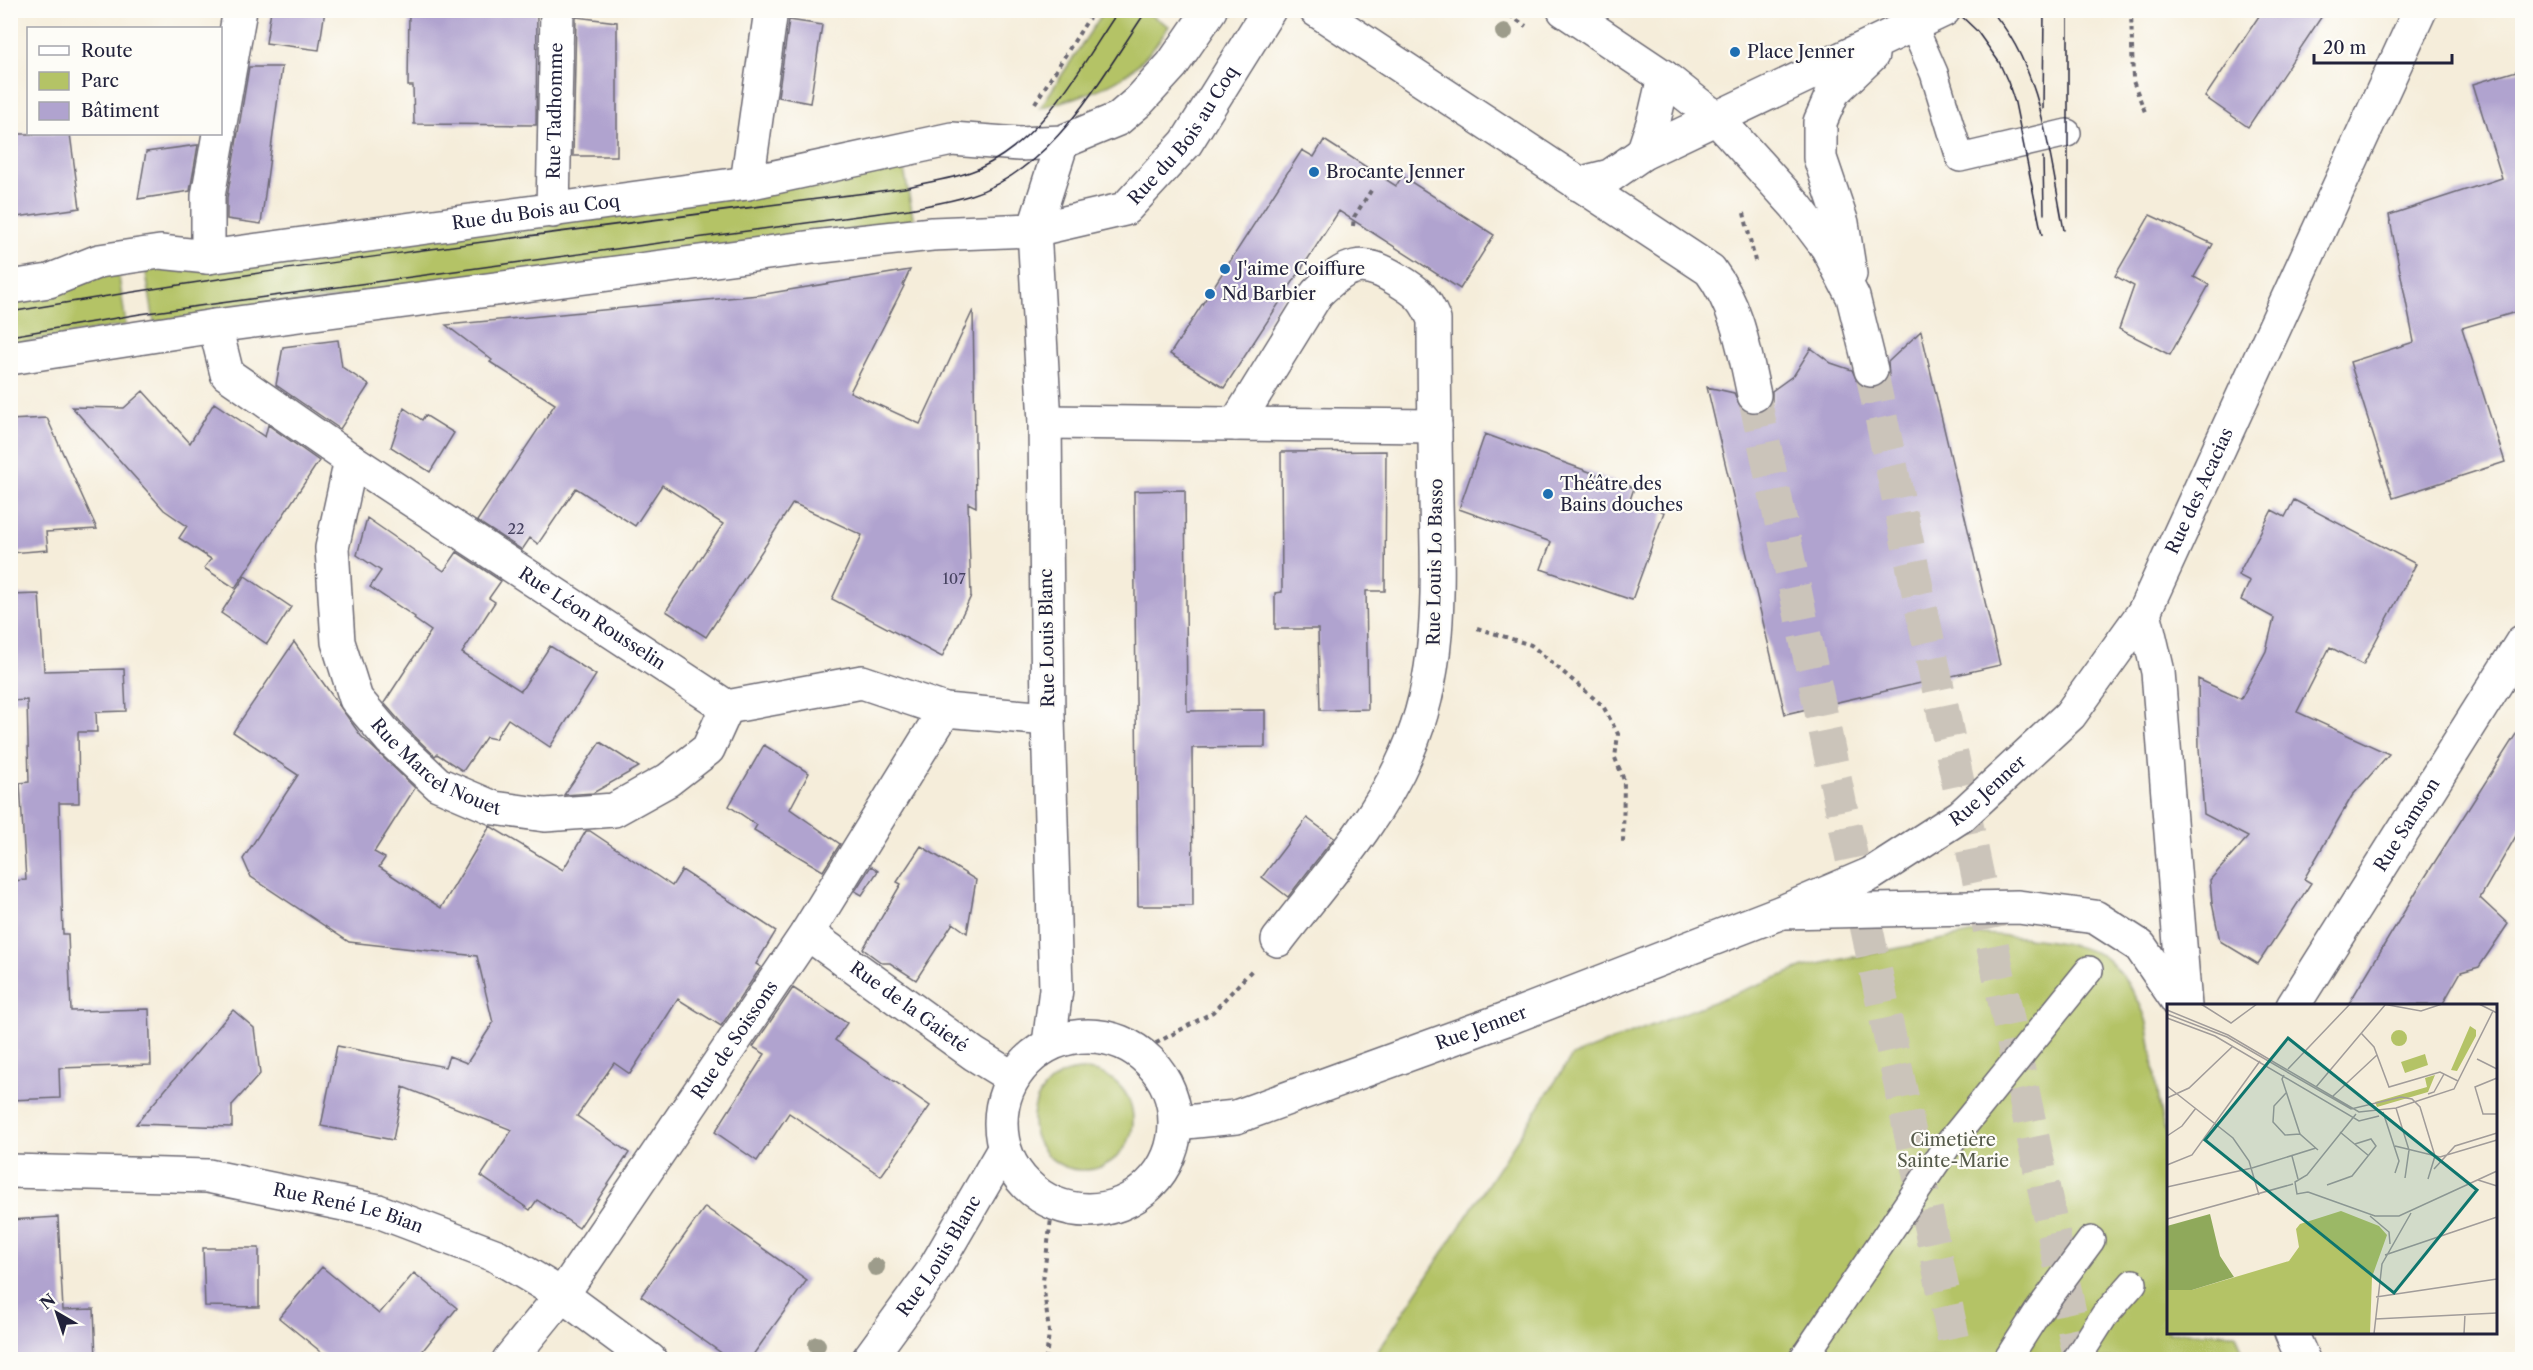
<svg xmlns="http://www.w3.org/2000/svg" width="2533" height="1370" viewBox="0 0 2533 1370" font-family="'Libre Caslon Text',serif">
  <rect width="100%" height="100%" fill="#fdfcf7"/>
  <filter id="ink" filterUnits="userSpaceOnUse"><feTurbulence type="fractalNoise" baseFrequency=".0167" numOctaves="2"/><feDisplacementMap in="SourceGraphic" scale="12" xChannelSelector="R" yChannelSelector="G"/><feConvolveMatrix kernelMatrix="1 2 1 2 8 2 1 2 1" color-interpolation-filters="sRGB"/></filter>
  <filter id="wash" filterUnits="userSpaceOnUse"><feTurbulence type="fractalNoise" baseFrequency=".008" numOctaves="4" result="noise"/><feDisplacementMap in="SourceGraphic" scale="24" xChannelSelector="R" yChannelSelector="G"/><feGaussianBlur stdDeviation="1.35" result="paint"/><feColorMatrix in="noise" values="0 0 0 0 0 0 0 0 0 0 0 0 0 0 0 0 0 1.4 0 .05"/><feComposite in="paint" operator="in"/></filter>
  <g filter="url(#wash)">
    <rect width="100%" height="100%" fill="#f5edda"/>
    <path fill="#b4c366" stroke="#6b7250" stroke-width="1.5" d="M 1104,11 L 1144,11 L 1169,26 C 1132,84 1102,90 1040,108 Z
      M 902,159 L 914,222 L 154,322 L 145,267 Z
      M 118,270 L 126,325 L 11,344 L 11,299 Z
      M 1974,933 C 2014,937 2059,938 2097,953 C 2117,961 2142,1003 2147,1023 C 2156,1064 2154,1100 2168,1141 L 2168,1332 L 2236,1333 L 2245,1359 L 1372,1360 L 1572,1056 L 1804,967 Z
      M1033 1120a50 50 0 1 1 100 0a50 50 0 1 1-100 0Z"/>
    <g id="blocks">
      <path fill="#b0a3cf" d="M 271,10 L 325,10 L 319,50 L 266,43 Z
        M 409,10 L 537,10 L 536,125 L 414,124 L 413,86 L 408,86 Z
        M 2263,10 L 2326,10 L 2248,127 L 2205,97 Z
        M 576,17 L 617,22 L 617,156 L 573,156 Z
        M 789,20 L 822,25 L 810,103 L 778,97 Z
        M 249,67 L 282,67 L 261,224 L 227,219 L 227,198 Z
        M 2523,69 L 2523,310 L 2462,328 L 2505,462 L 2393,498 L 2350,362 L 2414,342 L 2389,215 L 2502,178 L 2473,84 Z
        M 10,134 L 70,134 L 80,208 L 10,218 Z
        M 1324,140 L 1396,186 L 1402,176 L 1494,235 L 1460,289 L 1339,211 L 1224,388 L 1170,354 L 1302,150 L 1314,157 Z
        M 198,145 L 190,191 L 138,199 L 146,152 Z
        M 2150,215 L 2213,244 L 2194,277 L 2209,285 L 2170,355 L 2119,329 L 2134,286 L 2115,276 Z
        M 910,270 L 903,285 L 904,286 L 850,392 L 920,424 L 973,310 L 976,507 L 968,503 L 971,596 L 942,657 L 832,599 L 862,535 L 793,503 L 706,637 L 666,611 L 723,524 L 662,485 L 635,526 L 576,488 L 538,544 L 530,538 L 522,550 L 477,521 L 555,404 L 490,362 L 492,360 L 446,325 L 759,295 Z
        M 1921,331 L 2000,665 L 1785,714 L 1707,387 L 1734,393 L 1741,408 L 1749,413 L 1758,413 L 1767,408 L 1772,401 L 1772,391 L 1794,375 L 1811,348 L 1831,363 L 1852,370 L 1858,383 L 1866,388 L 1876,388 L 1884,383 L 1889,376 L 1888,362 Z
        M 338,340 L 342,367 L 369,385 L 340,429 L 276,385 L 283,347 Z
        M 143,391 L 190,443 L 214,403 L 265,437 L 268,425 L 319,461 L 235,588 L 204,568 L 211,559 L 179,538 L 187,526 L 164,510 L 72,407 L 124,408 Z
        M 404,408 L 422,420 L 425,415 L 454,433 L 430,472 L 391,447 Z
        M 47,418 L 97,529 L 46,532 L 48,550 L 10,553 L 10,420 Z
        M 1485,434 L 1634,488 L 1630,500 L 1664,512 L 1632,600 L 1541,569 L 1551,542 L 1459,509 Z
        M 1386,451 L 1385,591 L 1366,591 L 1368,709 L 1320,710 L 1318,629 L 1275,629 L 1275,593 L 1282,592 L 1281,452 Z
        M 1185,490 L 1187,711 L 1265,710 L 1265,747 L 1192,748 L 1193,906 L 1138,906 L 1134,491 Z
        M 2294,500 L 2416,564 L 2363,665 L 2330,647 L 2297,712 L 2389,754 L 2352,796 L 2304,879 L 2311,883 L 2258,964 L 2220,941 L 2212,903 L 2210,880 L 2248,837 L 2204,814 L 2199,748 L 2198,679 L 2241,699 L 2266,651 L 2274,618 L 2241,600 L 2250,581 L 2238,575 L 2272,510 L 2285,517 Z
        M 367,518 L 444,571 L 457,552 L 501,581 L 489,598 L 495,602 L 462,653 L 521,691 L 550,646 L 596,675 L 550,747 L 508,719 L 495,739 L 486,737 L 463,771 L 437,754 L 435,756 L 405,727 L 384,703 L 431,631 L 414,619 L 415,617 L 370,587 L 381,571 L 357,555 Z
        M 245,576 L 291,607 L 267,644 L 221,613 Z
        M 39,594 L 44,671 L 124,669 L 126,711 L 96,712 L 97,732 L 78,732 L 79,803 L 59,803 L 63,934 L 68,934 L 71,1011 L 149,1009 L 151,1065 L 59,1068 L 60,1098 L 10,1100 L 10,881 L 26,880 L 20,783 L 29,782 L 27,700 L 10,701 L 10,595 Z
        M 294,642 L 361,736 L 415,788 L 374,852 L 385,858 L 379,867 L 441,908 L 490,826 L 563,870 L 586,831 L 590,831 L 672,886 L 682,870 L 776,931 L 756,964 L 761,967 L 721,1026 L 678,999 L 630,1074 L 614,1063 L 577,1116 L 629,1153 L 579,1228 L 537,1200 L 530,1210 L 481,1176 L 512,1130 L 403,1087 L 393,1140 L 321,1126 L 337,1046 L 445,1067 L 449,1056 L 467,1063 L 493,1023 L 477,956 L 349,942 L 251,877 L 243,859 L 298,775 L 233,732 Z
        M 2523,723 L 2523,824 L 2480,898 L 2508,924 L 2479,967 L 2461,972 L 2442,1005 L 2348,1005 L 2422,882 Z
        M 600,742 L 639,767 L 593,793 L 564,795 Z
        M 764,745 L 809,773 L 790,809 L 840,844 L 823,871 L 754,830 L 757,825 L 729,806 Z
        M 1307,818 L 1334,838 L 1288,897 L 1262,877 Z
        M 921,846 L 976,880 L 967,933 L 953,923 L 916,980 L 890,963 L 882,963 L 863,949 L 901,884 L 897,882 Z
        M 871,866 L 878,871 L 862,895 L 855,891 Z
        M 793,988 L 847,1023 L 835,1040 L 930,1106 L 881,1176 L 789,1113 L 757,1161 L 715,1132 L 765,1054 L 753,1047 Z
        M 233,1010 L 254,1028 L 260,1074 L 232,1105 L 232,1127 L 136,1124 Z
        M 705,1207 L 807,1280 L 750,1359 L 730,1359 L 641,1296 Z
        M 58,1217 L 63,1310 L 94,1309 L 96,1359 L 13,1359 L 10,1220 Z
        M 203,1248 L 259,1248 L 259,1307 L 205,1306 Z
        M 322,1267 L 379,1314 L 414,1273 L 457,1308 L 416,1359 L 330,1359 L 279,1318 Z"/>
    </g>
  </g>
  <g filter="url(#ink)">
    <use href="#blocks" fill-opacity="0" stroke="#6c6973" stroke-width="1.5"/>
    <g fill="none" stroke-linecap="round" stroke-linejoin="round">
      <path stroke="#cbc4ba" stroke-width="33" stroke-dasharray="33 16" stroke-linecap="butt" d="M 1871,370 L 2080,1360
        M 1754,395 L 1958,1360"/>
      <g stroke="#6c6973" stroke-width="30">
        <path id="lane" d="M 1913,25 L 1934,73 L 1960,158 L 2067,133
          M 1802,1360 L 1947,1146 L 2089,970
          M 2007,1360 L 2037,1313 L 2091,1240
          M 2076,1360 L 2104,1316 L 2133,1283"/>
      </g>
      <g stroke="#6c6973" stroke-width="36">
        <g id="street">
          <path d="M 220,123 L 240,10"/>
          <path d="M 747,183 L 771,10"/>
          <path id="s1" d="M 553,211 L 557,10"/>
          <path d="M 208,257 L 208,196 L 219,134"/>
          <path id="s2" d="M 215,326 L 227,374 L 351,460 L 727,707 L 862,682 L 945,710 L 1048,719"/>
          <path d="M 1045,422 L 1435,426"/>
          <path d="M 1236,424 L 1317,293 C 1347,264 1361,257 1398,280 C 1418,292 1425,298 1434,320 C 1434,381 1435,441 1436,502 C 1438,587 1442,674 1407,753 C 1377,822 1324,880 1278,940"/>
          <path id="s3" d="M 351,460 L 332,548 L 338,642 L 356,699 L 391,740 L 438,784 L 494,808 L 545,815 L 614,810 L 668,780 L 708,749 L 727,707"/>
          <path d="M 2144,612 L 2158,672 L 2185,1006"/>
          <path d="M 1783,912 L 2018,907 L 2095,917 L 2140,946 L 2181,1006"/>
          <path id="s4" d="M 807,933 L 974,1054 L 1013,1078"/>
          <path id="s5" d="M 2293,1006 L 2522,642"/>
          <path id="s6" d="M 10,1171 L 208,1176 L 378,1211 L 497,1256 L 562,1295 L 650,1360"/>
          <path d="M 2291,1332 L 2303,1360"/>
          <path id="s7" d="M 509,1360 L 562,1295 L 807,933 L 945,710"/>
        </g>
      </g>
      <g stroke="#6c6973" stroke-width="36">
        <g id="secondary">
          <path d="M 1316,10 L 1710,270 C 1738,308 1744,349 1754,395"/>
          <path d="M 1564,10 L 1664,77 L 1717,119 L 1796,206 L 1827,247 L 1853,297 L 1871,370"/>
          <path d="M 1643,153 L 1654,120 L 1664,77"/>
          <path d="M 1578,184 L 1610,176 L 1643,153 L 1944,10"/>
          <path d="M 1850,274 L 1842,223 L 1820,158 L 1820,122 L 1833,92 L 1872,55"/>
          <path id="s8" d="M 10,287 L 49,281 L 99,261 L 160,252 L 208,257 L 747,183 L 952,139 L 1019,144 L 1062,142 L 1118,119 L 1139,101 L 1172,65 L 1210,10"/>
          <path id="s9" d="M 10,358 L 215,326 L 813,247 L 932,234 L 1034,230 L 1125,209 L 1186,143 L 1269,10"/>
          <circle cx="1088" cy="1123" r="87"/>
          <path d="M 1049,1044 L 1056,989 L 1048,719 L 1045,422 L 1034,230 L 1062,142"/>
          <path id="s10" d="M 1176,1123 L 1236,1117 L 1506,1019 L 1782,912 L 1871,874 L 1961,816 L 2070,715 L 2144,612 L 2420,10"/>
          <path id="s11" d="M 868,1360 L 933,1271 L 1004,1149"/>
        </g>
      </g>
      <path stroke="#6c6973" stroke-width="4" stroke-dasharray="4.5 4.5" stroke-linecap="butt" d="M 1502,10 L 1526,26
        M 2131,10 L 2133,81 L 2145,112
        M 1035,103 L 1094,10
        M 1744,213 L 1755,261
        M 1353,226 L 1354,217 L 1372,189
        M 1477,628 L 1531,645 L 1603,706 L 1618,734 L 1615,758 L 1624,780 L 1623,844
        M 1140,1052 L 1213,1012 L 1252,970
        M 1046,1360 L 1049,1332 L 1043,1281 L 1053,1204"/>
      <use href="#lane" stroke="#fff" stroke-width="27"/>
      <use href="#street" stroke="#fff" stroke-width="33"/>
      <use href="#secondary" stroke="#fff" stroke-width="33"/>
      <path stroke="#22223b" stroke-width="1.5" d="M 1955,10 L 1977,31 L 1999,62 L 2008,82 L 2015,103 L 2042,235
        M 1990,10 C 2042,64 2050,160 2064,230
        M 2043,109 L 2044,10
        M 2043,157 L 2044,214
        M 2068,217 L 2068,10
        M 10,312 C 307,262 606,226 904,188 C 929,181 957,179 980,168 C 1045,138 1080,67 1119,10
        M 10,336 L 140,314 L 909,209 C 928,205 949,202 968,196 C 1054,170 1099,80 1147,10"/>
    </g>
    <g fill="#9d9c8b">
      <circle cx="1504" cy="32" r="9"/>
      <circle cx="876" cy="1267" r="9"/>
      <circle cx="817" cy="1345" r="9"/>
    </g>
  </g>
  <g fill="#1f6fb2" stroke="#fdfcf7" stroke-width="2">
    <circle cx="1735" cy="52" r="6"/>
    <circle cx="1314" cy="172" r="6"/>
    <circle cx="1225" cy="269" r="6"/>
    <circle cx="1210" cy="294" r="6"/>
    <circle cx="1548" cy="494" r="6"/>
  </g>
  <g text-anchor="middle" stroke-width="4.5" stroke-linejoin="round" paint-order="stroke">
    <g font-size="15" fill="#464260">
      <text x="516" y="534">22</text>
      <text x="954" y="584">107</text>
    </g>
    <g font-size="18" fill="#22223b" stroke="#fdfcf7" text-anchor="start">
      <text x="1747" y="58">Place Jenner</text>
      <text x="1326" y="178">Brocante Jenner</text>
      <text x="1237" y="275">J'aime Coiffure</text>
      <text x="1222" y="300">Nd Barbier</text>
      <text x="1560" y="490">Théâtre des<tspan x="1560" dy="21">Bains douches</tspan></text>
    </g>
    <g font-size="18" fill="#22223b" stroke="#fdfcf7">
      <text dy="6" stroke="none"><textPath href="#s1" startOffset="100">Rue Tadhomme</textPath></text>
      <text dy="6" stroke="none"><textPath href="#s9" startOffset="1220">Rue du Bois au Coq</textPath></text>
      <text dy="6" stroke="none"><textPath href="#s8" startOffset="534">Rue du Bois au Coq</textPath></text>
      <text dy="6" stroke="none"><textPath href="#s10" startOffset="1256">Rue des Acacias</textPath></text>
      <text transform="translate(1435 562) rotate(-89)" y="6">Rue Louis Lo Basso</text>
      <text dy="6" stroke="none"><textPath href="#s2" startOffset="489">Rue Léon Rousselin</textPath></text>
      <text transform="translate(1047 638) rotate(-91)" y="6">Rue Louis Blanc</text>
      <text dy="6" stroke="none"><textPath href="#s3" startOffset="351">Rue Marcel Nouet</textPath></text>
      <text dy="6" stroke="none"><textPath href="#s10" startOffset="884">Rue Jenner</textPath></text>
      <text dy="6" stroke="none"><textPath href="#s5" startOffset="214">Rue Samson</textPath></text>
      <text dy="6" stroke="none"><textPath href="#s4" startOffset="126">Rue de la Gaieté</textPath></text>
      <text dy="6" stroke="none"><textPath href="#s10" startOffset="321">Rue Jenner</textPath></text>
      <text dy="6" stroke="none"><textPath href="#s7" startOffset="392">Rue de Soissons</textPath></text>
      <text dy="6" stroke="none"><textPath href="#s6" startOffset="342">Rue René Le Bian</textPath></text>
      <text dy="6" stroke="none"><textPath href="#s11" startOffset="126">Rue Louis Blanc</textPath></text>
    </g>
    <g font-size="18" fill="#555a4a" stroke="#fdfcf7">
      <text x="1953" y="1146">Cimetière<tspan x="1953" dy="21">Sainte-Marie</tspan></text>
    </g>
  </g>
  <g transform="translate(2167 1004)">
    <rect width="330" height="330" fill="#f5edda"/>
    <path d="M 303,22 L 309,26 L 309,32 L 290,67 L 284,66 ZM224 34a8 8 0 1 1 16 0a8 8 0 1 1-16 0ZM 258,50 L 261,61 L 238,69 L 234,58 ZM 268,71 L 261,88 L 210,103 L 208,98 L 260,83 L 258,74 ZM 174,207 L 212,222 L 220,231 L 205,273 L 203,330 L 0,330 L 0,262 L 25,286 L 122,257 L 132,243 L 129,225 L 133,220 Z" fill="#b4c366"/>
    <path d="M 43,210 L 53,252 L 67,273 L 25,286 L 0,286 L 0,222 Z" fill="#8fa95b"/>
    <path fill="none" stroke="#a19c9a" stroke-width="1.5" d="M 34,0 L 64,19 L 90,0M 216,0 L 254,7 L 275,0M 312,0 L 330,9M 0,6 L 61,31 L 192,108 L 229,104 L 242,146 L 238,174M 0,10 L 60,33 L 184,105 L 234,93 L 245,95 L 253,103 L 268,152 L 261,175M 0,14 L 48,32 L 192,117 L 212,112M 194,29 L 207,43 L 222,83 L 273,68 L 291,77M 310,55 L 330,65M 121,65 L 183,0M 117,71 L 115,75 L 133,130 L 151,146M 330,74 L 308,83 L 316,110 L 330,110M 0,82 L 66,134 L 82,157 L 92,191M 149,83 L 218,1M 119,89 L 107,102 L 106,118 L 118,131 L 133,130M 261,90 L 267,88 L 277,70M 166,92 L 210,51M 0,94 L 22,84 L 66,42M 229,104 L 287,85 L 326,7M 216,108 L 232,157 L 228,169M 173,128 L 202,152M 0,132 L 15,122 L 29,104M 228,142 L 273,153 L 330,136M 125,152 L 131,175M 0,161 L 25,151 L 93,57M 267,165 L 288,142 L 330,129M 311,176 L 330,182M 160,181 L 185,172 L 209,142 L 204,135 L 188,140M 0,183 L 85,164 L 149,144M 141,188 L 208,212 L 232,212 L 330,167M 141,188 L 130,190 L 128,178 L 140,171 L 189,110M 203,212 L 222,228 L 223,240M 0,215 L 126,180M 218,251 L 330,213M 209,293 L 330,275M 208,315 L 330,309M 207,330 L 215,260 L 244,209M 297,330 L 298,310"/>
    <path fill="#0f766e" fill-opacity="0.15" stroke="#0f766e" stroke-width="3" d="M 121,34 L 310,186 L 227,289 L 38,136 Z"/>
    <rect width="330" height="330" fill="none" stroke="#22223b" stroke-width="3"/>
  </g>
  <rect width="2533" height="1370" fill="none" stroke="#fdfcf7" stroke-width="36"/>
  <rect x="27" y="27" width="195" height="108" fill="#fdfcf7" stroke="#a5a5ac" stroke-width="1.5"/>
  <rect x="39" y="46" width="30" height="9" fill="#ffffff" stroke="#a5a5ac" stroke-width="1.5"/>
  <text x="81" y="57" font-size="18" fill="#22223b">Route</text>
  <rect x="39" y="72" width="30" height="18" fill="#b4c366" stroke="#a5a5ac" stroke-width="1.5"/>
  <text x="81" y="87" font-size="18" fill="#22223b">Parc</text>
  <rect x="39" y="102" width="30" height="18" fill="#b0a3cf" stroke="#a5a5ac" stroke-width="1.5"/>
  <text x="81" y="117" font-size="18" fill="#22223b">Bâtiment</text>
  <g transform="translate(57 1313) rotate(321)" stroke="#fdfcf7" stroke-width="4.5" paint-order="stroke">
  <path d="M0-4.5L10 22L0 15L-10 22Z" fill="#22223b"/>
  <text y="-9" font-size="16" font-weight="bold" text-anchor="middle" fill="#22223b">N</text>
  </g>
  <path d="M2314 54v9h138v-9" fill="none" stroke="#22223b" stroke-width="3"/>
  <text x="2323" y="54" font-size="18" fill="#22223b" stroke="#fdfcf7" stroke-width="4.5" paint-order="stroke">20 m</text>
</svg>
